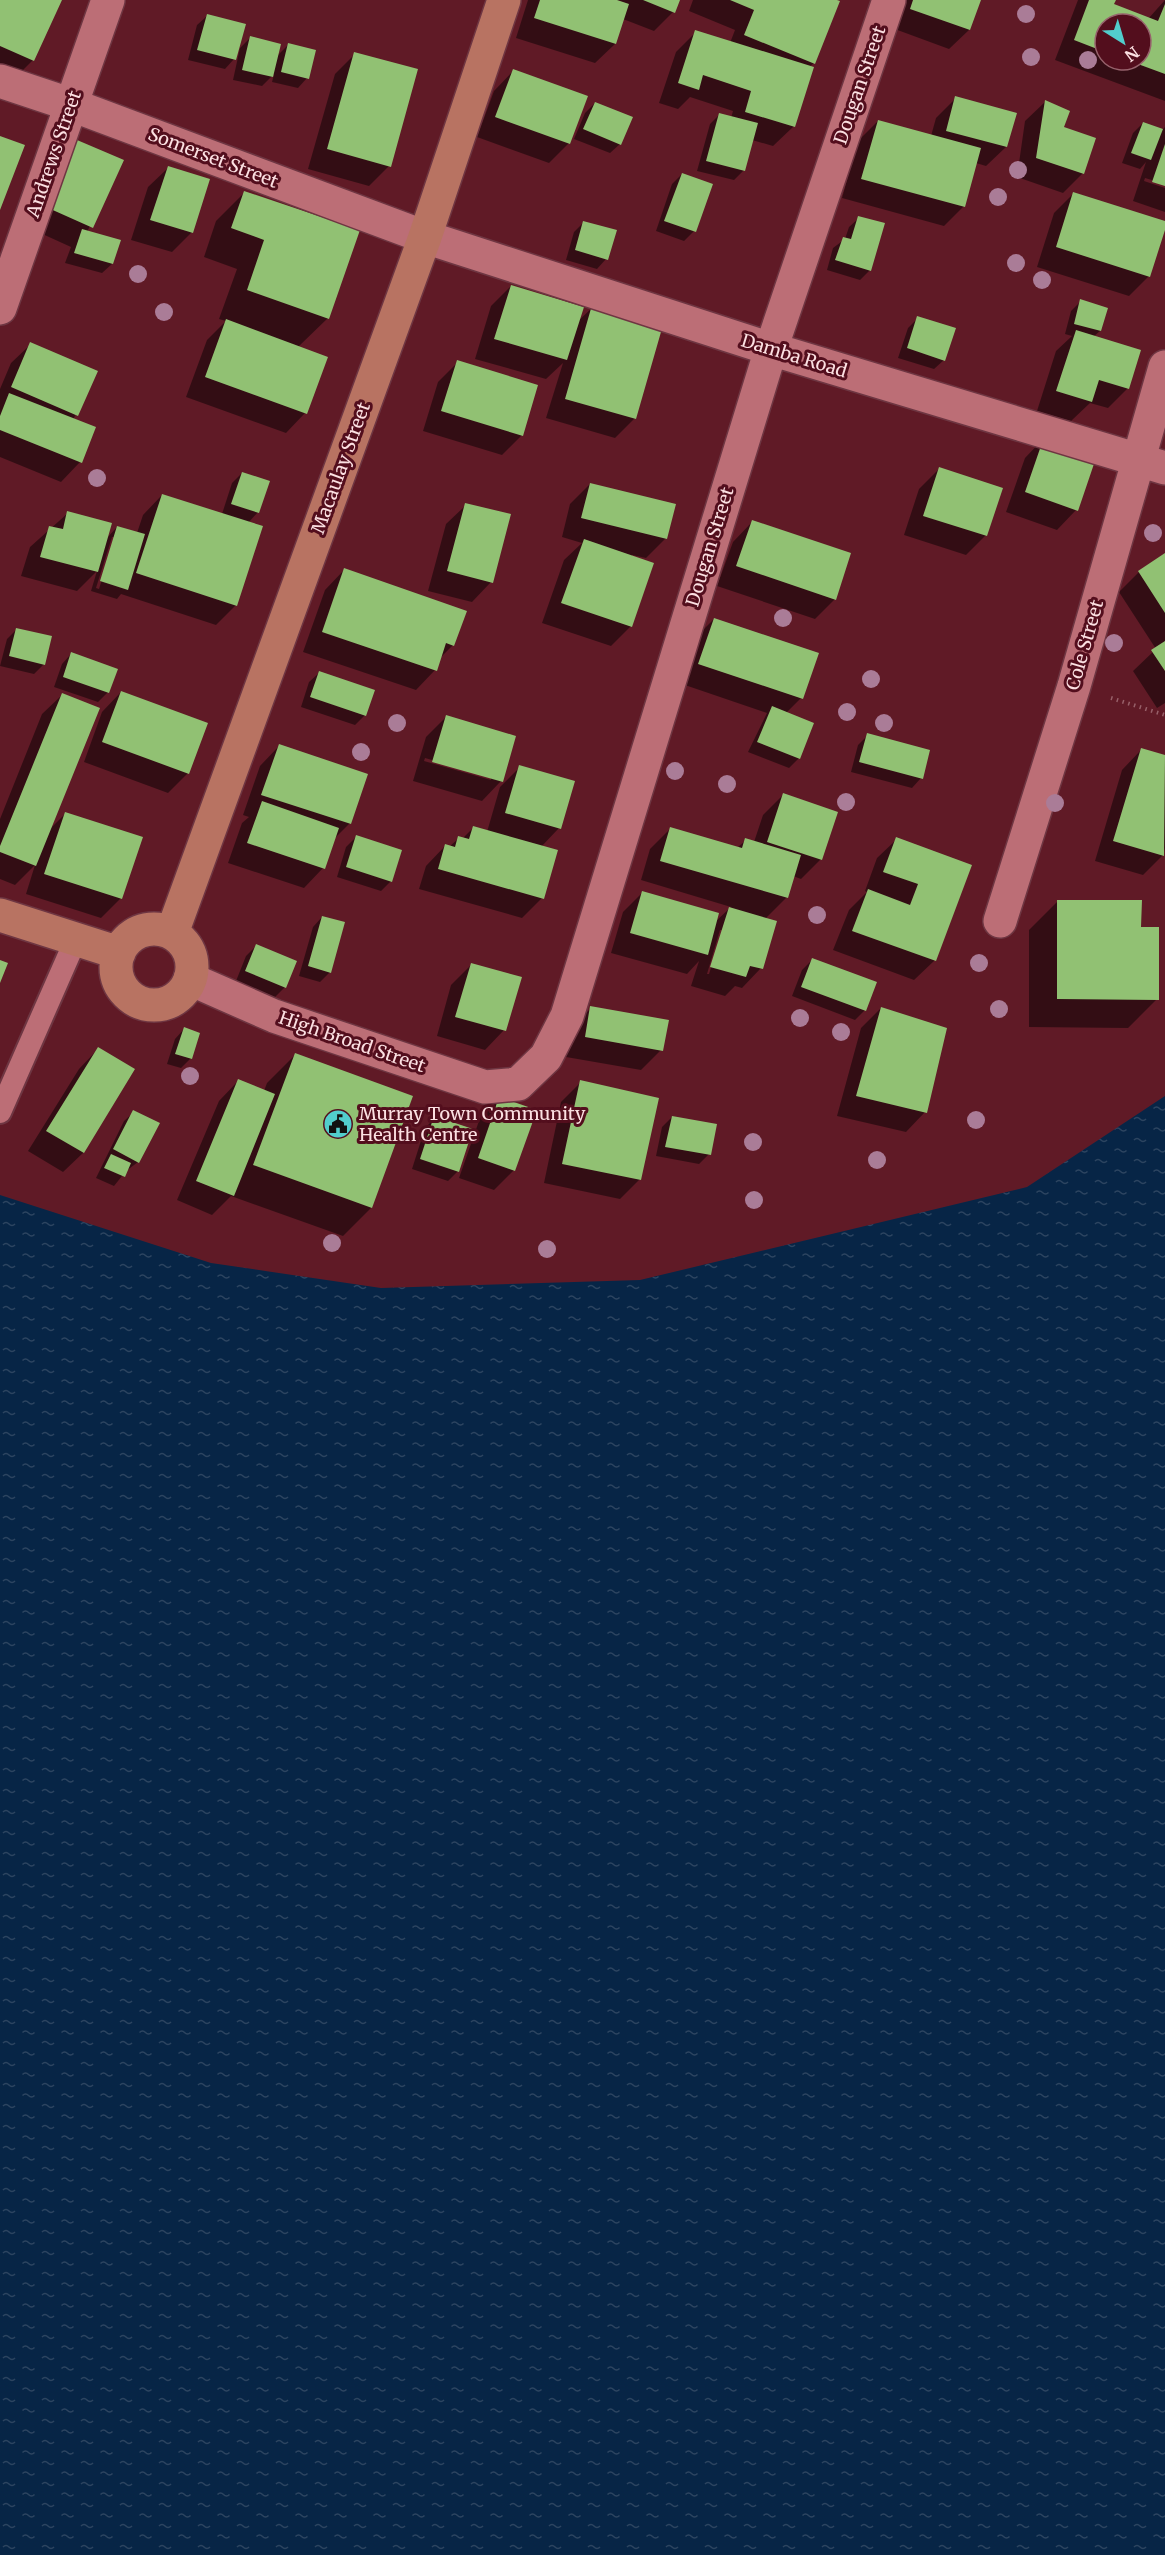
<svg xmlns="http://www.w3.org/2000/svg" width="1165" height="2555" viewBox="0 0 1165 2555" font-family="Merriweather,serif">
  <defs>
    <pattern id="water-ripples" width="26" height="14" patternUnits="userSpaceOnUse" patternTransform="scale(1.5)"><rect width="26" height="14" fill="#072546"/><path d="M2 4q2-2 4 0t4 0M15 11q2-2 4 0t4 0" fill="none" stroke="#2c4460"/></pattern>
  </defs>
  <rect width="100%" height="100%" fill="#601a26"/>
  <path fill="url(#water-ripples)" d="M 1165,1096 L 1165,2555 L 0,2555 L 0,1195 L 211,1263 L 381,1288 L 640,1280 L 1027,1187 Z"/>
  <path fill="#0007" fill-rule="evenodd" d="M 0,0 L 60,0 L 33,60 L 13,80 L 0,74 Z
    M 528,0 L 678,0 L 673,12 L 654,31 L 623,19 L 615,44 L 595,63 L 516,38 Z
    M 693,0 L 833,0 L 814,63 L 809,67 L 812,68 L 793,127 L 773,146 L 752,140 L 744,170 L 734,180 L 697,171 L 710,124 L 719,115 L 731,118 L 733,111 L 690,97 L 678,109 L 659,103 L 676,52 L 696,32 L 730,43 L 735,30 L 689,11 Z
    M 902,0 L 979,0 L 969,30 L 949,49 L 892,28 Z
    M 1078,0 L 1115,0 L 1112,5 L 1148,19 L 1165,0 L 1165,101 L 1055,60 ZM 1105,24 L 1141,24 L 1141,60 L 1105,60 Z
    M 207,16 L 234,59 L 225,69 L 188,60 L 197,25 Z
    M 250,38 L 276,57 L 289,44 L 307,78 L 298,88 L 272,82 L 274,74 L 262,86 L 233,80 L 240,48 Z
    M 355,54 L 389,166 L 369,186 L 308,169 L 335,74 Z
    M 513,71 L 569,143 L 549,163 L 477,137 L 494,91 Z
    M 956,98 L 1006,147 L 986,166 L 976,163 L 964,206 L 944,226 L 842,198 L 858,141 L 878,121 L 931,136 L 936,118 Z
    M 1045,102 L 1062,128 L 1083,173 L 1063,193 L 1017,177 L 1025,121 Z
    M 595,103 L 620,144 L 610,153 L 574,139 L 585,113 Z
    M 1143,123 L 1162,130 L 1165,127 L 1165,184 L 1145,178 L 1144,181 L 1165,188 L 1165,212 L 1133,201 L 1146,162 L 1140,169 L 1122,163 L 1133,133 Z
    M 77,142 L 122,161 L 87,232 L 112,264 L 102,273 L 65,263 L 71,247 L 27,227 L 57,161 Z
    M 168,168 L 192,232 L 172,252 L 131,240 L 148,187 Z
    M 682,174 L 694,231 L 684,241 L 656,231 L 672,184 Z
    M 244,193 L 328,318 L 298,347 L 305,413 L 286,433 L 186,397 L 207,340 L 226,321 L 219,319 L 237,269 L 204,257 L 216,221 Z
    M 1074,193 L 1165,222 L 1149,276 L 1129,296 L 1037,267 L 1054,213 Z
    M 859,218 L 870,270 L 860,280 L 827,270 L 833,248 L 845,239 L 849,227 Z
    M 584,222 L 606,259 L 597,269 L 566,260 L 574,232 Z
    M 511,286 L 577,322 L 593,307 L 635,418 L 615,438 L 546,418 L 563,363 L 546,379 L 475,359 L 491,306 Z
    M 1081,301 L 1106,309 L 1100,331 L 1093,337 L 1139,351 L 1127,389 L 1108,408 L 1090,403 L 1071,421 L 1037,411 L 1056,351 L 1072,336 L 1065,334 L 1071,311 Z
    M 918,318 L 944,360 L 934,369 L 898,358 L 908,328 Z
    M 31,344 L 96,372 L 73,420 L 80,462 L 61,482 L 0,457 L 0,389 L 11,363 Z
    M 458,362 L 522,435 L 502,455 L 423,431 L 438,382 Z
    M 1044,438 L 1076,510 L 1057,530 L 1006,512 L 1025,458 Z
    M 939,469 L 986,535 L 966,555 L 904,535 L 919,489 Z
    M 242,473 L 258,512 L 248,523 L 236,605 L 216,625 L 121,594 L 117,599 L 91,591 L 97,571 L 77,591 L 21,576 L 30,547 L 68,513 L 106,539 L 117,527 L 137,533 L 143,515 L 162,495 L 222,514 L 232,483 ZM 112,537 L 115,537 L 99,589 L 96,588 Z
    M 590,484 L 666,538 L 646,558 L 632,555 L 631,626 L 611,646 L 542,623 L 564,560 L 582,543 L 562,537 L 570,504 Z
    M 466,505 L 491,582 L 472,602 L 428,591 L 446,524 Z
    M 752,522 L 835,599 L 815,619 L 717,586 L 733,542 Z
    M 1165,555 L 1165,703 L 1157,708 L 1133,671 L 1156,649 L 1119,592 L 1139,572 Z
    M 344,570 L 453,645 L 439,659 L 435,670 L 416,690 L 303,652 L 325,590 Z
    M 714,619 L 801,698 L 786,713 L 799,758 L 789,768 L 748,752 L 767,713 L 679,683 L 694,639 Z
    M 17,629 L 44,664 L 34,674 L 0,666 L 7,639 Z
    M 71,654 L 108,692 L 98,702 L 54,687 L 62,664 Z
    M 319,673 L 365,715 L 355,725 L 301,707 L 309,682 Z
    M 121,692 L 188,773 L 168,793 L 84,762 L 102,712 Z
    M 62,695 L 49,830 L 65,814 L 121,898 L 101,918 L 26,894 L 35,865 L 15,885 L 0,879 L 0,819 L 42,714 Z
    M 446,717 L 501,781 L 482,801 L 413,781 L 426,737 ZM 425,758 L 491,777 L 491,780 L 424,761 Z
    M 868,735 L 921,778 L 912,788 L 851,772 L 858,745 Z
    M 279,746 L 350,823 L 333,840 L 323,868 L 304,888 L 228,863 L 242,823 L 249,817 L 243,815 L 260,766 Z
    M 1141,750 L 1165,757 L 1165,848 L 1163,855 L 1143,875 L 1095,861 L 1122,770 Z
    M 520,767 L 559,828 L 541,847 L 542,898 L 522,918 L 419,889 L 426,866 L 445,846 L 449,847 L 459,838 L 462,839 L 473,828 L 487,832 L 500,787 Z
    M 783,795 L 821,859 L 801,879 L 793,876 L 787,897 L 765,919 L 761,968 L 742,988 L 735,986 L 725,996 L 691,986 L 699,961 L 687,974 L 611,953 L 623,912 L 642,893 L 715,922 L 731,907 L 641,880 L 650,849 L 670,829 L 737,848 L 746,840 L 754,842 L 763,815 ZM 720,930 L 723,930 L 709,974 L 707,974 Z
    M 356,837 L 391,881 L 381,891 L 337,877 L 346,847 Z
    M 897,839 L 970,866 L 934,961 L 914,980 L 833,950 L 849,910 L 867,892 L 865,891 L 877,858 Z
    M 1058,901 L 1140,929 L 1157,999 L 1128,1028 L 1029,1027 L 1029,930 Z
    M 322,917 L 330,972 L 320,982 L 299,976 L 313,927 Z
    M 256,946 L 285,987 L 275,997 L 236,981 L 246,956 Z
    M 812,960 L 865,1010 L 855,1020 L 792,996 L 802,970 Z
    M 471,965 L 504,1030 L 485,1050 L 437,1036 L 451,985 Z
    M 591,1008 L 661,1050 L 641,1070 L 566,1057 L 571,1028 Z
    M 881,1008 L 925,1112 L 906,1132 L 837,1116 L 861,1028 Z
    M 184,1029 L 191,1058 L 181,1068 L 167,1064 L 175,1039 Z
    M 98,1049 L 133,1070 L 83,1153 L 63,1172 L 28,1151 L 79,1069 Z
    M 295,1055 L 371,1208 L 343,1236 L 231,1196 L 212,1215 L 177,1200 L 219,1101 L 238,1081 L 264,1091 L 267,1083 Z
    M 581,1082 L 640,1179 L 620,1199 L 544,1183 L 561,1102 Z
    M 500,1099 L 514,1170 L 494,1190 L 459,1178 L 480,1118 Z
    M 134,1112 L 138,1162 L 126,1171 L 114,1186 L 96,1178 L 124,1121 Z
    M 672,1117 L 709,1154 L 699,1164 L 656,1156 L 662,1127 Z
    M 435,1118 L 458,1171 L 448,1181 L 412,1169 L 425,1128 Z"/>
  <path fill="#91c173" d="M 0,0 L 62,0 L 34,61 L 0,46 Z
    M 540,0 L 617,0 L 629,4 L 616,44 L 534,18 Z
    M 643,0 L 680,0 L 675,13 Z
    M 730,0 L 837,0 L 840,1 L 815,64 L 744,35 L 754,10 Z
    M 913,0 L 981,0 L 970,30 L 910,9 Z
    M 1089,0 L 1116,0 L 1114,4 L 1158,21 L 1165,4 L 1165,74 L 1127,60 L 1141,60 L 1141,24 L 1105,24 L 1105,52 L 1074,40 Z
    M 207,14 L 246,24 L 236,60 L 197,50 Z
    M 695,30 L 814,67 L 795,127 L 745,112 L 751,91 L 703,75 L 699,90 L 678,83 Z
    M 250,36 L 281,44 L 273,77 L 242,70 Z
    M 288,43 L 316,50 L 309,79 L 281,72 Z
    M 354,52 L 418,69 L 391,167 L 327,149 Z
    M 513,69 L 588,96 L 570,144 L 495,117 Z
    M 955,96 L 1017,113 L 1007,147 L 946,131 Z
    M 1045,100 L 1070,111 L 1064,127 L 1096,138 L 1084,174 L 1036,158 Z
    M 595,102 L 633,117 L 621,145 L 583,129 Z
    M 719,113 L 758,123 L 745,171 L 706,161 Z
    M 878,120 L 981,148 L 965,207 L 861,179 Z
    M 1143,122 L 1163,129 L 1151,160 L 1131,153 Z
    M 0,136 L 25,145 L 0,210 Z
    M 77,140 L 124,160 L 93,228 L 46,207 Z
    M 1165,144 L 1165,186 L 1152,182 Z
    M 168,166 L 210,179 L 193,233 L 150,220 Z
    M 682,173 L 713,184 L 696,232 L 664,221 Z
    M 244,191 L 360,230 L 329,319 L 247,290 L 264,240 L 231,228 Z
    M 1073,192 L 1165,221 L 1165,230 L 1150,277 L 1056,247 Z
    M 858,216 L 885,223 L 871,271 L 835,260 L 843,237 L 851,239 Z
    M 583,221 L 617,230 L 608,260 L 575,250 Z
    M 82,229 L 121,240 L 113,264 L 74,253 Z
    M 511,285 L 584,307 L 567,360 L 494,339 Z
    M 1080,299 L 1108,308 L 1101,331 L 1074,324 Z
    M 592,305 L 663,325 L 636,419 L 565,399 Z
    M 917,316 L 956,328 L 945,361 L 907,348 Z
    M 226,319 L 328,357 L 307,414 L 205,377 Z
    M 1076,330 L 1141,350 L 1129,389 L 1099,380 L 1092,402 L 1056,391 Z
    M 30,342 L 98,371 L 78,416 L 11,387 Z
    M 457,360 L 538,385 L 523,436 L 441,411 Z
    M 9,393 L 96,427 L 82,463 L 0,430 L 0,416 Z
    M 1044,437 L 1097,455 L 1078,511 L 1025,492 Z
    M 939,467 L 1003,488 L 987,536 L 923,516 Z
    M 242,472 L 270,481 L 259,513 L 231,504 Z
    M 590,483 L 676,504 L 667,539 L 581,518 Z
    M 162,494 L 263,526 L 237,606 L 136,573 Z
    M 465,503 L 511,514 L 493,583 L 447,571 Z
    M 67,511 L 112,523 L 98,572 L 40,557 L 49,526 L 63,529 Z
    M 752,520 L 851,553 L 836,600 L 736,566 Z
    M 117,526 L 145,534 L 128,590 L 100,581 Z
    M 584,539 L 654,563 L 632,627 L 561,603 Z
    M 1165,553 L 1165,613 L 1138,571 Z
    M 344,568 L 467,611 L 454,646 L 446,643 L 437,671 L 322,632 Z
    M 714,618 L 819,653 L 803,699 L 698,664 Z
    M 16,628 L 52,636 L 45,665 L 9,656 Z
    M 1165,641 L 1165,671 L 1151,650 Z
    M 71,652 L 118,669 L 109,693 L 63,677 Z
    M 319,671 L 375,690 L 366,716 L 310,697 Z
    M 121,691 L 208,723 L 189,774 L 102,742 Z
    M 62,693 L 100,708 L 36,866 L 0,852 L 0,846 Z
    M 772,706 L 814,723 L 800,759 L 757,742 Z
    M 446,715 L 516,736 L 503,782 L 432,762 Z
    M 867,733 L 930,750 L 923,779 L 859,762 Z
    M 279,744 L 368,774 L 351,824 L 261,795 Z
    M 1141,748 L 1165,755 L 1164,856 L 1113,841 Z
    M 519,765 L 575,781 L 561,829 L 505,813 Z
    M 783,793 L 838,812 L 822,860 L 767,842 Z
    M 262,801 L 339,828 L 325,869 L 247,843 Z
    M 65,812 L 143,837 L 122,899 L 44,874 Z
    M 473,826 L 558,850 L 544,899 L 438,869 L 445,844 L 455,847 L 458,836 L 469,839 Z
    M 670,827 L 742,848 L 745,838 L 801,855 L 788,898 L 660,861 Z
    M 356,835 L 402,850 L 392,882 L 346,867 Z
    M 896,837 L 972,865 L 936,961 L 852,931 L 868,889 L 910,905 L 918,884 L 883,872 Z
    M 642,891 L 719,913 L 708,955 L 630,933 Z
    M 1057,900 L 1142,900 L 1141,927 L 1159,927 L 1159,1000 L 1057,999 Z
    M 729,907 L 777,921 L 763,969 L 750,966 L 746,977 L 710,967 Z
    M 322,916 L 345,922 L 331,973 L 308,966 Z
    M 256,944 L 297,961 L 286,988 L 245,971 Z
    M 812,958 L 877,982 L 866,1011 L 801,987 Z
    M 0,960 L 8,963 L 0,983 Z
    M 471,963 L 522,977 L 506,1031 L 455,1017 Z
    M 590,1006 L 669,1020 L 663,1051 L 585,1037 Z
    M 881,1007 L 947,1028 L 927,1113 L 856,1096 Z
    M 184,1027 L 200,1033 L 192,1059 L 175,1054 Z
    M 98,1047 L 135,1069 L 84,1153 L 46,1131 Z
    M 295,1053 L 413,1096 L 372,1208 L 253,1165 Z
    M 238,1079 L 275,1094 L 234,1196 L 196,1181 Z
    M 580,1080 L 659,1098 L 641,1180 L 562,1164 Z
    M 499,1097 L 537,1110 L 515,1171 L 478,1158 Z
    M 133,1110 L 160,1123 L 139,1163 L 113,1149 Z
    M 434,1116 L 473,1129 L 459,1172 L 420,1159 Z
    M 672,1116 L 717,1124 L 711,1155 L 665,1147 Z
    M 111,1154 L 131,1163 L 125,1177 L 104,1168 Z"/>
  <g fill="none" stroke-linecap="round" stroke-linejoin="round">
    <g stroke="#6e3642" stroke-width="26">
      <path id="lane" d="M 0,1112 L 76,939"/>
    </g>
    <g stroke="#6e3642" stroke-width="36">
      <path id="street" d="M 0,81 L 72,105 L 425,237 L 771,349 L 1165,468
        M 0,308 L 108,0
        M 1000,921 L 1074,686 L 1165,367
        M 190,979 L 274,1016 L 485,1087 L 518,1084 L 546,1057 L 567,1016 L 771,349 L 889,0"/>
    </g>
    <g stroke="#6e3642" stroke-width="36">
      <path id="secondary" d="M 0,915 L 119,953
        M116 967a38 38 0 1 1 76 0a38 38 0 1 1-76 0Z
        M 172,933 L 425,237 L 504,0"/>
    </g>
    <path stroke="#976069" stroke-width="4" stroke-dasharray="1.5 4.5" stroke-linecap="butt" d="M 1111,698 L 1165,715"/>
    <use href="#lane" stroke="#bc6e76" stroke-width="22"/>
    <use href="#street" stroke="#bc6e76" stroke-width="33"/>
    <use href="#secondary" stroke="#b87362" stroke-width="33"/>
  </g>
  <g fill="#aa7c97">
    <circle cx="1026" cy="14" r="9"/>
    <circle cx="1031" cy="57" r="9"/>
    <circle cx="1088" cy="60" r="9"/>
    <circle cx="1018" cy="170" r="9"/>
    <circle cx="998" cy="197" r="9"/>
    <circle cx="1016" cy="263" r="9"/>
    <circle cx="138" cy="274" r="9"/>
    <circle cx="1042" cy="280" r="9"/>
    <circle cx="164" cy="312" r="9"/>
    <circle cx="97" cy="478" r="9"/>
    <circle cx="1153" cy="533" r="9"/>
    <circle cx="783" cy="618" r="9"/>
    <circle cx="1114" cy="643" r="9"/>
    <circle cx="871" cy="679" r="9"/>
    <circle cx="847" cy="712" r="9"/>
    <circle cx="397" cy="723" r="9"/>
    <circle cx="884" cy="723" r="9"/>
    <circle cx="361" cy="752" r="9"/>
    <circle cx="675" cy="771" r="9"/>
    <circle cx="727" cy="784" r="9"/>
    <circle cx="846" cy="802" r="9"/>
    <circle cx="1055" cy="803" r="9"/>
    <circle cx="817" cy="915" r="9"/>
    <circle cx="979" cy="963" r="9"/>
    <circle cx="999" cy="1009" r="9"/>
    <circle cx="800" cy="1018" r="9"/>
    <circle cx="841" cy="1032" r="9"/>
    <circle cx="190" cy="1076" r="9"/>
    <circle cx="976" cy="1120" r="9"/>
    <circle cx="753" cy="1142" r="9"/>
    <circle cx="877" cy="1160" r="9"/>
    <circle cx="754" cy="1200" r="9"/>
    <circle cx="332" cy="1243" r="9"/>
    <circle cx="547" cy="1249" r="9"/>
  </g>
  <defs>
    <g id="civic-disc" transform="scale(1.5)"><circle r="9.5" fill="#52cdcc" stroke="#530e1d"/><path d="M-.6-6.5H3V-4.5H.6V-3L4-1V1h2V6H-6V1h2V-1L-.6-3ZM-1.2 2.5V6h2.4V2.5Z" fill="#111"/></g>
  </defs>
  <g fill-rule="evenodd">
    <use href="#civic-disc" x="338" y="1124"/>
  </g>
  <g text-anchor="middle" stroke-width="6" stroke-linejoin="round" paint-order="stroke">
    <g font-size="18" fill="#fce0e2" stroke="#530e1d">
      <text transform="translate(860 85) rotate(-71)" y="6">Dougan Street</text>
      <text transform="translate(54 154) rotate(-71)" y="6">Andrews Street</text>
      <text transform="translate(213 158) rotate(21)" y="6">Somerset Street</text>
      <text transform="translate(794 356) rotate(17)" y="6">Damba Road</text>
      <text transform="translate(341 468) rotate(-70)" y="6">Macaulay Street</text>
      <text transform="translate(710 547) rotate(-73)" y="6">Dougan Street</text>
      <text transform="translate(1085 645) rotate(-74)" y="6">Cole Street</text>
      <text transform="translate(352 1042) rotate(19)" y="6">High Broad Street</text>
    </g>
    <g font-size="18" fill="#fce0e2" stroke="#530e1d" text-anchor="start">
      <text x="359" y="1120">Murray Town Community<tspan x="359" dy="21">Health Centre</tspan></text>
    </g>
  </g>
  <g transform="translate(1123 42) rotate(143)"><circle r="28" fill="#530e1d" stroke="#97626c" stroke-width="1.5"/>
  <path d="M0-4.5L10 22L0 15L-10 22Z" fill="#52cdcc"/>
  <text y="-9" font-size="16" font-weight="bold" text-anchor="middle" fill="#fce0e2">N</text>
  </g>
</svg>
